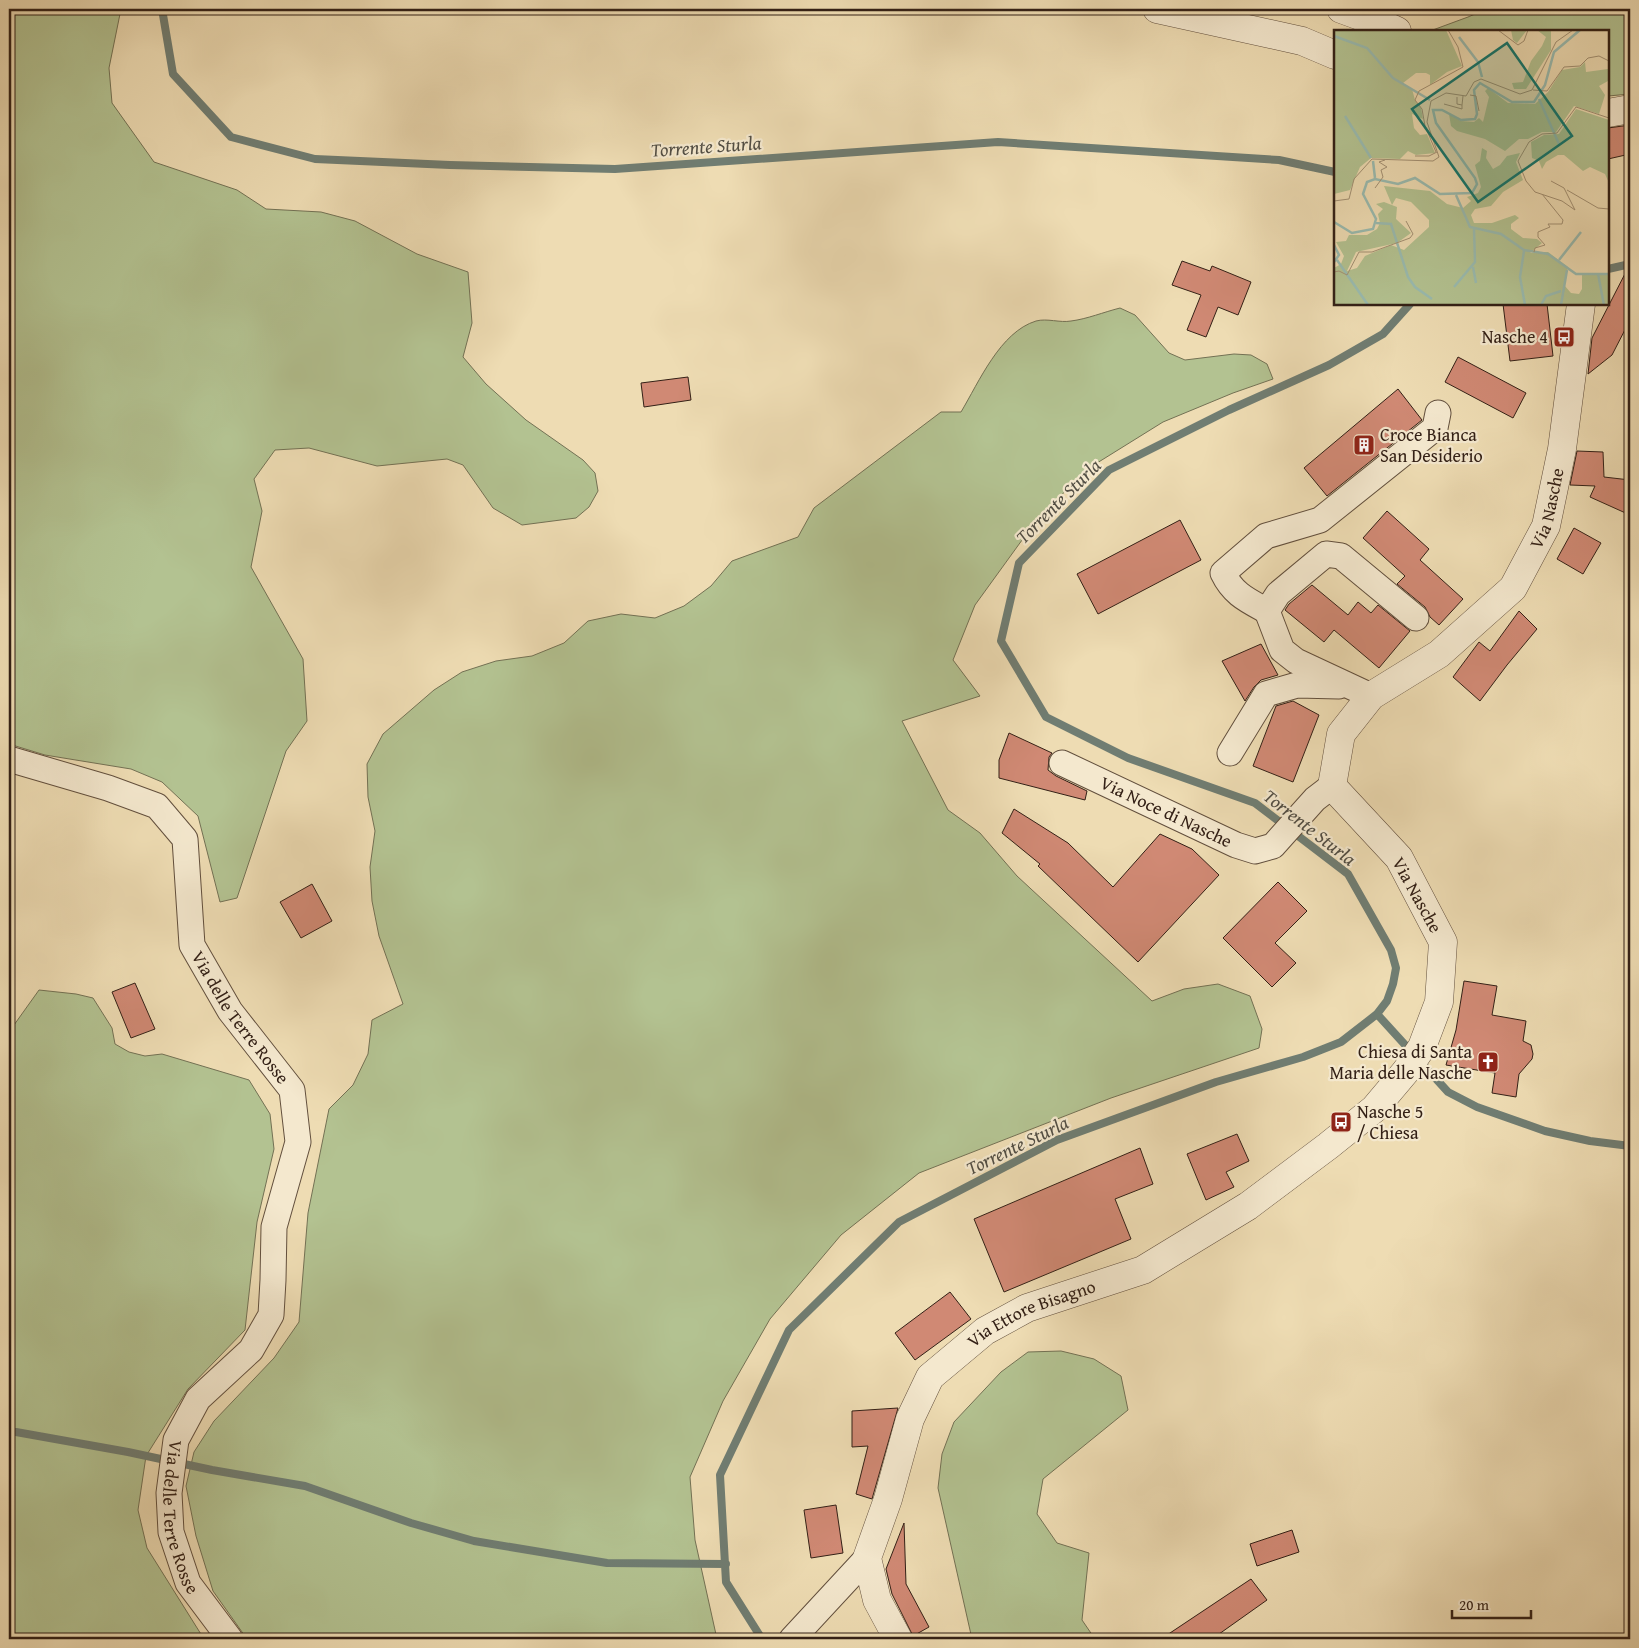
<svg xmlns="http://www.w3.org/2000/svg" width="1639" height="1648" viewBox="0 0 1639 1648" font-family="'Gentium Book Plus',serif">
  <rect width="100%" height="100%" fill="#eedcb3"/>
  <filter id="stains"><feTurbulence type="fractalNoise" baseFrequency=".004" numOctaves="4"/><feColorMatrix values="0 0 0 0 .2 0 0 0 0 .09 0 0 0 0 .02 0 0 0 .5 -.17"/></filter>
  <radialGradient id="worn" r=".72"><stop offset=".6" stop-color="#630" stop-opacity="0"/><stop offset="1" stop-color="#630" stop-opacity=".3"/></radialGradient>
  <path fill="#b3c291" stroke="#737154" d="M 9,9 L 121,9 L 109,68 L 112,103 L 154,162 L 237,190 L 266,209 L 321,212 L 355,221 L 417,254 L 468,272 L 472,323 L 463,357 L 486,384 L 526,420 L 583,460 L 595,473 L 598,491 L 589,507 L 576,518 L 522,525 L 493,508 L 463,465 L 447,459 L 377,466 L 309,448 L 275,450 L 254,479 L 262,511 L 251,567 L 303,659 L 307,721 L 286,751 L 237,898 L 220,902 L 198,816 L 162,782 L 131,769 L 45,755 L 9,744 Z
    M 1487,9 L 1630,9 L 1630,94 L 1608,96 L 1608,31 L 1430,31 L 1468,17 Z
    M 1120,308 L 1135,315 L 1169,353 L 1185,360 L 1234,354 L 1251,355 L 1267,364 L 1273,379 L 1233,393 L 1163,422 L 1089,468 L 1038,518 L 975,605 L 953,660 L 980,696 L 902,721 L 948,810 L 980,833 L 1017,876 L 1152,1001 L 1184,989 L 1218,984 L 1250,996 L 1262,1029 L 1259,1048 L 1111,1098 L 919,1173 L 841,1235 L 770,1319 L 723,1401 L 690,1477 L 695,1540 L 717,1639 L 247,1639 L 213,1591 L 196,1536 L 186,1486 L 194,1452 L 214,1421 L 274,1358 L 299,1322 L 308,1213 L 329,1109 L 353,1085 L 368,1054 L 372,1020 L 403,1004 L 379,936 L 372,901 L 370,867 L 375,831 L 368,797 L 367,764 L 383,734 L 434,690 L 462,672 L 496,661 L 532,656 L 564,643 L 588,621 L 621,614 L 655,618 L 684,606 L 711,586 L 732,561 L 798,537 L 814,508 L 941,412 L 961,412 C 979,382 1000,332 1036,321 C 1047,318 1060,323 1071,321 C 1087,319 1104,312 1120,308 Z
    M 39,990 L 76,994 L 93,998 L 112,1028 L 115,1044 L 129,1052 L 145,1056 L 162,1054 L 249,1080 L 270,1114 L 274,1149 L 257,1222 L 245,1330 L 188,1389 L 146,1456 L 138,1510 L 147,1548 L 204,1639 L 9,1639 L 9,1032 Z
    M 1061,1351 L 1094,1359 L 1121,1376 L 1128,1410 L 1043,1479 L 1037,1514 L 1057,1543 L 1089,1553 L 1082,1620 L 1095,1639 L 972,1639 L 938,1488 L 942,1454 L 954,1422 L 1001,1372 L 1028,1352 Z"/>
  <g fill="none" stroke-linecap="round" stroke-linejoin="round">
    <path stroke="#707d72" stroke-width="8" d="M 162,9 L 173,74 L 231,137 L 315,159 L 450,165 L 615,169 L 998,142 L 1279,160 L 1335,172
      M 1608,269 L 1630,264
      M 1377,1014 L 1448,1092 L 1477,1107 L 1545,1131 L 1590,1141 L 1630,1146
      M 16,1432 L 128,1452 L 212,1470 L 305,1486 L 411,1523 L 474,1541 L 607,1563 L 726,1564
      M 762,1639 L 726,1582 L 720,1475 L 789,1330 L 899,1222 L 1057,1140 L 1216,1082 L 1303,1057 L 1341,1042 L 1377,1014 L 1387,1001 L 1393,984 L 1396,968 L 1391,950 L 1348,874 L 1255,803 L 1128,758 L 1046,717 L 1001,641 L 1019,563 L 1109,470 L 1229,410 L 1329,365 L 1383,334 L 1410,304"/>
  </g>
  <path fill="#d08974" stroke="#332016" d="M 1630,125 L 1630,154 L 1608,159 L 1608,128 Z
    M 1182,261 L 1210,271 L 1212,266 L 1251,282 L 1238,315 L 1218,307 L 1206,337 L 1187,330 L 1201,295 L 1172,285 Z
    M 1630,264 L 1630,320 L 1612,355 L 1588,374 L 1592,338 Z
    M 1503,304 L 1547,304 L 1553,356 L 1510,361 Z
    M 1458,357 L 1526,393 L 1513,418 L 1445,382 Z
    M 688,377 L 691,400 L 644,407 L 641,383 Z
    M 1398,389 L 1422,420 L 1327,496 L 1304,468 Z
    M 1577,451 L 1603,452 L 1604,477 L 1630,480 L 1630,515 L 1590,497 L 1595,486 L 1570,485 Z
    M 1387,511 L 1429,549 L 1420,560 L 1463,599 L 1439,625 L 1430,617 L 1425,607 L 1397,584 L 1405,576 L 1363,538 Z
    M 1180,520 L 1201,560 L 1098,614 L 1077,574 Z
    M 1574,528 L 1601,543 L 1583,574 L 1557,559 Z
    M 1312,585 L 1348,615 L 1358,602 L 1371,613 L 1378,605 L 1410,631 L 1379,668 L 1334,630 L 1324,642 L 1285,610 L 1289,604 Z
    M 1519,611 L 1537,629 L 1507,665 L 1480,701 L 1453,677 L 1479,642 L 1490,651 Z
    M 1261,644 L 1278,675 L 1261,680 L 1254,687 L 1245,701 L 1222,661 Z
    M 1293,701 L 1319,715 L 1293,782 L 1253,766 L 1276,706 Z
    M 1009,733 L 1052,753 L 1049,757 L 1048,770 L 1056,776 L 1087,791 L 1085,800 L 999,778 L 999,760 Z
    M 1014,809 L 1068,843 L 1113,887 L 1160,834 L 1192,849 L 1219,875 L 1138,962 L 1038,866 L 1040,864 L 1002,833 Z
    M 1278,882 L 1307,911 L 1275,943 L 1296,963 L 1272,987 L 1223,938 Z
    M 312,884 L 332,921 L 301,938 L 280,902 Z
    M 1464,981 L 1497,986 L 1492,1015 L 1526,1021 L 1523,1041 L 1531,1045 L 1533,1054 L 1532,1059 L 1519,1074 L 1516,1097 L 1492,1093 L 1495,1073 L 1446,1065 L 1456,1030 Z
    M 135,983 L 155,1029 L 131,1038 L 112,992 Z
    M 1237,1134 L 1249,1161 L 1226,1172 L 1234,1187 L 1206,1200 L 1187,1154 Z
    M 1140,1148 L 1153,1184 L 1115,1199 L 1131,1239 L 1004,1292 L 974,1219 Z
    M 950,1292 L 971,1319 L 915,1360 L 895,1333 Z
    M 898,1408 L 872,1499 L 856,1494 L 868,1446 L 852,1447 L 852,1411 Z
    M 836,1505 L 843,1553 L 811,1558 L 804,1510 Z
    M 904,1523 L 906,1584 L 929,1627 L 913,1636 L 892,1594 L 886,1569 Z
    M 1292,1530 L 1299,1552 L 1257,1566 L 1250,1544 Z
    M 1251,1579 L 1267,1600 L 1212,1639 L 1161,1639 Z"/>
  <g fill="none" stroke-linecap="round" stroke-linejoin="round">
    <g stroke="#624f3d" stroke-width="27">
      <g id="minor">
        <path d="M 1267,611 C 1247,600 1233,594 1223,573 L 1266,536 L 1320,520 L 1435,428 L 1438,413"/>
        <path d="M 1371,696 L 1296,661 L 1282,650 L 1267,611 L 1278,594 L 1326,554 L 1341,556 L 1416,618"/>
        <path d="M 1230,753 L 1266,694 L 1297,685 L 1339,686"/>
        <path id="s1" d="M 9,759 L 108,788 L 157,806 L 185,839 L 192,945 L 230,1011 L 292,1090 L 298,1142 L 274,1227 L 273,1280 L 271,1315 L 251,1350 L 198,1399 L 176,1440 L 169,1493 L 171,1532 L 188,1583 L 230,1639"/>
        <path id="s2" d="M 1062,763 L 1236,845 L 1255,851 L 1273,846 L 1315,799 L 1332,786"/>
        <path d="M 792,1639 L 867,1558"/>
      </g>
    </g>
    <g stroke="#624f3d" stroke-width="29">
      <g id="tertiary">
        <path d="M 1157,9 L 1302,41 L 1335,55"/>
        <path d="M 1341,9 L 1382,24 L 1397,31"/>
        <path d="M 1608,113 L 1630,109"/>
        <path id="s3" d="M 898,1639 L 877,1600 L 867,1558 L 888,1499 L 910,1419 L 930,1377 L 985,1331 L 1027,1308 L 1143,1270 L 1248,1206 L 1328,1146 L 1374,1109 L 1406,1071 L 1422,1047 L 1439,1002 L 1443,942 L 1399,858 L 1332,786 L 1341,734 L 1371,696 L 1439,654 L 1513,588 L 1546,526 L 1562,449 L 1581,304"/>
      </g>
    </g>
    <use href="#minor" stroke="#f4e8ce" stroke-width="25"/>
    <use href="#tertiary" stroke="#f4e8ce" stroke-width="28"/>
  </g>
  <defs>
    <g id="bus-square" transform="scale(1.125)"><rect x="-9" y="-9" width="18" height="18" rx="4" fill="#8f2418" stroke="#f4e8ce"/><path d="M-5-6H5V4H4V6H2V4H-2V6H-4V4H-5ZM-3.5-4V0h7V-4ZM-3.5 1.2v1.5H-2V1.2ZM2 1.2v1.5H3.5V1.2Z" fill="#fff"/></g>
    <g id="building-square" transform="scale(1.125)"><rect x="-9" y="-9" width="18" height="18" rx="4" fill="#8f2418" stroke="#f4e8ce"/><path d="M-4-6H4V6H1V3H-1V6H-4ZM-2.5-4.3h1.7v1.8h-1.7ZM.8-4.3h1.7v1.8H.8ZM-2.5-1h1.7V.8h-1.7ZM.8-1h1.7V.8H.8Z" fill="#fff"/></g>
    <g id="church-square" transform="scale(1.125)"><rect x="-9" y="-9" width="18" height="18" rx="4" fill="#8f2418" stroke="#f4e8ce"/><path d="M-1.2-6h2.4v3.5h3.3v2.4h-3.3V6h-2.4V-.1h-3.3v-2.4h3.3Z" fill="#fff"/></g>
  </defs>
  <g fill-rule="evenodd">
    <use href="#bus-square" x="1564" y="337"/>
    <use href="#building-square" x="1364" y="445"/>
    <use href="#church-square" x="1488" y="1062"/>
    <use href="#bus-square" x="1341" y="1122"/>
  </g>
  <g text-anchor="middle" stroke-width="4.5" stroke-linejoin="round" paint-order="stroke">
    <g font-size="18" fill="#332016" stroke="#f4e8ce" text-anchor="end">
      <text x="1548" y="343">Nasche 4</text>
      <text x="1380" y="441" text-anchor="start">Croce Bianca<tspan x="1380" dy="21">San Desiderio</tspan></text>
      <text x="1472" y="1058">Chiesa di Santa<tspan x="1472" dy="21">Maria delle Nasche</tspan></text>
      <text x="1357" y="1118" text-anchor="start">Nasche 5<tspan x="1357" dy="21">/ Chiesa</tspan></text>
    </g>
    <g font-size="18" fill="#332016" stroke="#f4e8ce">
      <text dy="6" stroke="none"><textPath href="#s3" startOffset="1551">Via Nasche</textPath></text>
      <text dy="6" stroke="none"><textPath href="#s2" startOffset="115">Via Noce di Nasche</textPath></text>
      <text transform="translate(1417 895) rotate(61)" y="6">Via Nasche</text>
      <text dy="6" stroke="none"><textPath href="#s1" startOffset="392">Via delle Terre Rosse</textPath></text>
      <text dy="6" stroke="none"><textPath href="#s3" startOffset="401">Via Ettore Bisagno</textPath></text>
      <text dy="6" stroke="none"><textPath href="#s1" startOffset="948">Via delle Terre Rosse</textPath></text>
    </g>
    <g font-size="19" font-style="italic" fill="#524e44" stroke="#f4e8ce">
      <text transform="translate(706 146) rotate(-4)" y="7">Torrente Sturla</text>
      <text transform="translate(1058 501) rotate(-45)" y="7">Torrente Sturla</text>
      <text transform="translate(1310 827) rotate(38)" y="7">Torrente Sturla</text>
      <text transform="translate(1017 1145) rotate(-26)" y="7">Torrente Sturla</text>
    </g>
  </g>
  <g transform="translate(1334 30)">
    <rect width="275" height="275" fill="#eedcb3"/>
    <path d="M 0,0 L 112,0 L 128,36 L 113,42 L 96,55 L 96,45 L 92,43 L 82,43 L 69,53 L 78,59 L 81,70 L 87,78 L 89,89 L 78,84 L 80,98 L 86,105 L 93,104 L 101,123 L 82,125 L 74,121 L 66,129 L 37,128 L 26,137 L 16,160 L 0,164 ZM 177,0 L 193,0 L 183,13 L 179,10 ZM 203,0 L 217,0 L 217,20 L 192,59 L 180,59 L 178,53 L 189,52 L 197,31 L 208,16 L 212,7 ZM 251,32 L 252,42 L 274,39 L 274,51 L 265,56 L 271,65 L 265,84 L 240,76 L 222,102 L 208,102 L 194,109 L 185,109 L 171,121 L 151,109 L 123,101 L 117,96 L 115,84 L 127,91 L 140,92 L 145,88 L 149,92 L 155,67 L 151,61 L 154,58 L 174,73 L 201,74 L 214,62 L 228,40 L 246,37 ZM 242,79 L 275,90 L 275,153 L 271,144 L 256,137 L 249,141 L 230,125 L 224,125 L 212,132 L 208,139 L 205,131 L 198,128 L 197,112 L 210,105 L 225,104 ZM 148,118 L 153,121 L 152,128 L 159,139 L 166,135 L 173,126 L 186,123 L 182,132 L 189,150 L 169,162 L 157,176 L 141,179 L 137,185 L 140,193 L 158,193 L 181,185 L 185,188 L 177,194 L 177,199 L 189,208 L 203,209 L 208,213 L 196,223 L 214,222 L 234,237 L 230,255 L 237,263 L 245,264 L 248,259 L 248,245 L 275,244 L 275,275 L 0,275 L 0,238 L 7,234 L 10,226 L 2,212 L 12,211 L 15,205 L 33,205 L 43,199 L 46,193 L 44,184 L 49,179 L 42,174 L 50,172 L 63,177 L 62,189 L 77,203 L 63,213 L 22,222 L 13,241 L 23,238 L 31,226 L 57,215 L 70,220 L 95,197 L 95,190 L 77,172 L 62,168 L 58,175 L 50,156 L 96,161 L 113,174 L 129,178 L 137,171 L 133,167 L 144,163 L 147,157 L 141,135 L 146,131 Z" fill="#b3c291"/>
    <path fill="none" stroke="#99bbb0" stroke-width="2.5" d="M 0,6 L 33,18 L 59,48 L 96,70M 125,7 L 144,32 L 148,47M 205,69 L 225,114M 11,86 L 37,128M 39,131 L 41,148M 122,165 L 136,197 L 167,204 L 190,220 L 214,224 L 242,244 L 275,244M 0,192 L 18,203 L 39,199 L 42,189 L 29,164 L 33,152 L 41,149 L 64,154 L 81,148 L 106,164 L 138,163 L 143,154 L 141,148 L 102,93 L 99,80 L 108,80 L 127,90 L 141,89 L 143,84 L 140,60 L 146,53 L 178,72 L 200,72 L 211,55 L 220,22 L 246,0M 42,193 L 57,194 L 74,247 L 81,257 L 98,269M 0,215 L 5,225 L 0,232M 190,221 L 186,247 L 191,275M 3,230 L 34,275M 225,230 L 247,202M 139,237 L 142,253M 264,244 L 270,275M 120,257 L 141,232 L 140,199M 207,275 L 212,266 L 227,261M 227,275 L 233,240"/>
    <path fill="none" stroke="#a39174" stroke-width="1" d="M 164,0 L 184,15 L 190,11 L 194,0M 199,60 L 213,61 L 230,37 L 246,36 L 254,28 L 265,26 L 275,31M 136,65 L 142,66 L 145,81M 123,67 L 123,74 L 128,75 L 129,66M 110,74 L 128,79 L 128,75M 102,122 L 91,96 L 88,79 L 81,70 L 85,61 L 129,37 L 124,17 L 114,0M 81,126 L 95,126 L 103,122M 105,127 L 93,92 L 97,71 L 112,63 L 132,66 L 140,52 L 147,49 L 186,64 L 198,60 L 222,12 L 239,0M 217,151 L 230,158 L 241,180 L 228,171 L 201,162 L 192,151 L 184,131 L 195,112 L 208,104 L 223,103 L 242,77 L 275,88M 41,158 L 49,147 L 47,140 L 53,137 L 45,132 L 51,130M 233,160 L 264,178 L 275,179M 0,171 L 15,169 L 20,149 L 38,129 L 99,131 L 105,127M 200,222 L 201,218 L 211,215 L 204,207 L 204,202 L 216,197 L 214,194 L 228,194 L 229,190 L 208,164M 0,242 L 5,241 L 13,245 L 25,222 L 38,222 L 76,208 L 79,204 L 72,191"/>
    <path fill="#0f766e" fill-opacity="0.15" stroke="#0f766e" stroke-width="2.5" d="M 173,13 L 238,106 L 144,172 L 78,79 Z"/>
    <rect width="275" height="275" fill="none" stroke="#332016" stroke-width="2.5"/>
  </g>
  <rect width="1639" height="1648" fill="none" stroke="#eedcb3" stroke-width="30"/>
  <rect x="10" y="10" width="1619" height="1628" fill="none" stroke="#332016" stroke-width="2.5"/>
  <rect x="15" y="15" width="1609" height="1618" fill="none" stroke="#332016"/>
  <path d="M1452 1610v8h79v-8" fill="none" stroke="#332016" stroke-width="2.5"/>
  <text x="1459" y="1610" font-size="15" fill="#332016" stroke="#f4e8ce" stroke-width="4" paint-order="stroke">20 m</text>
  <rect width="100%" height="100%" filter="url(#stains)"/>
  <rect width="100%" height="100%" fill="url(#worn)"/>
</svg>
